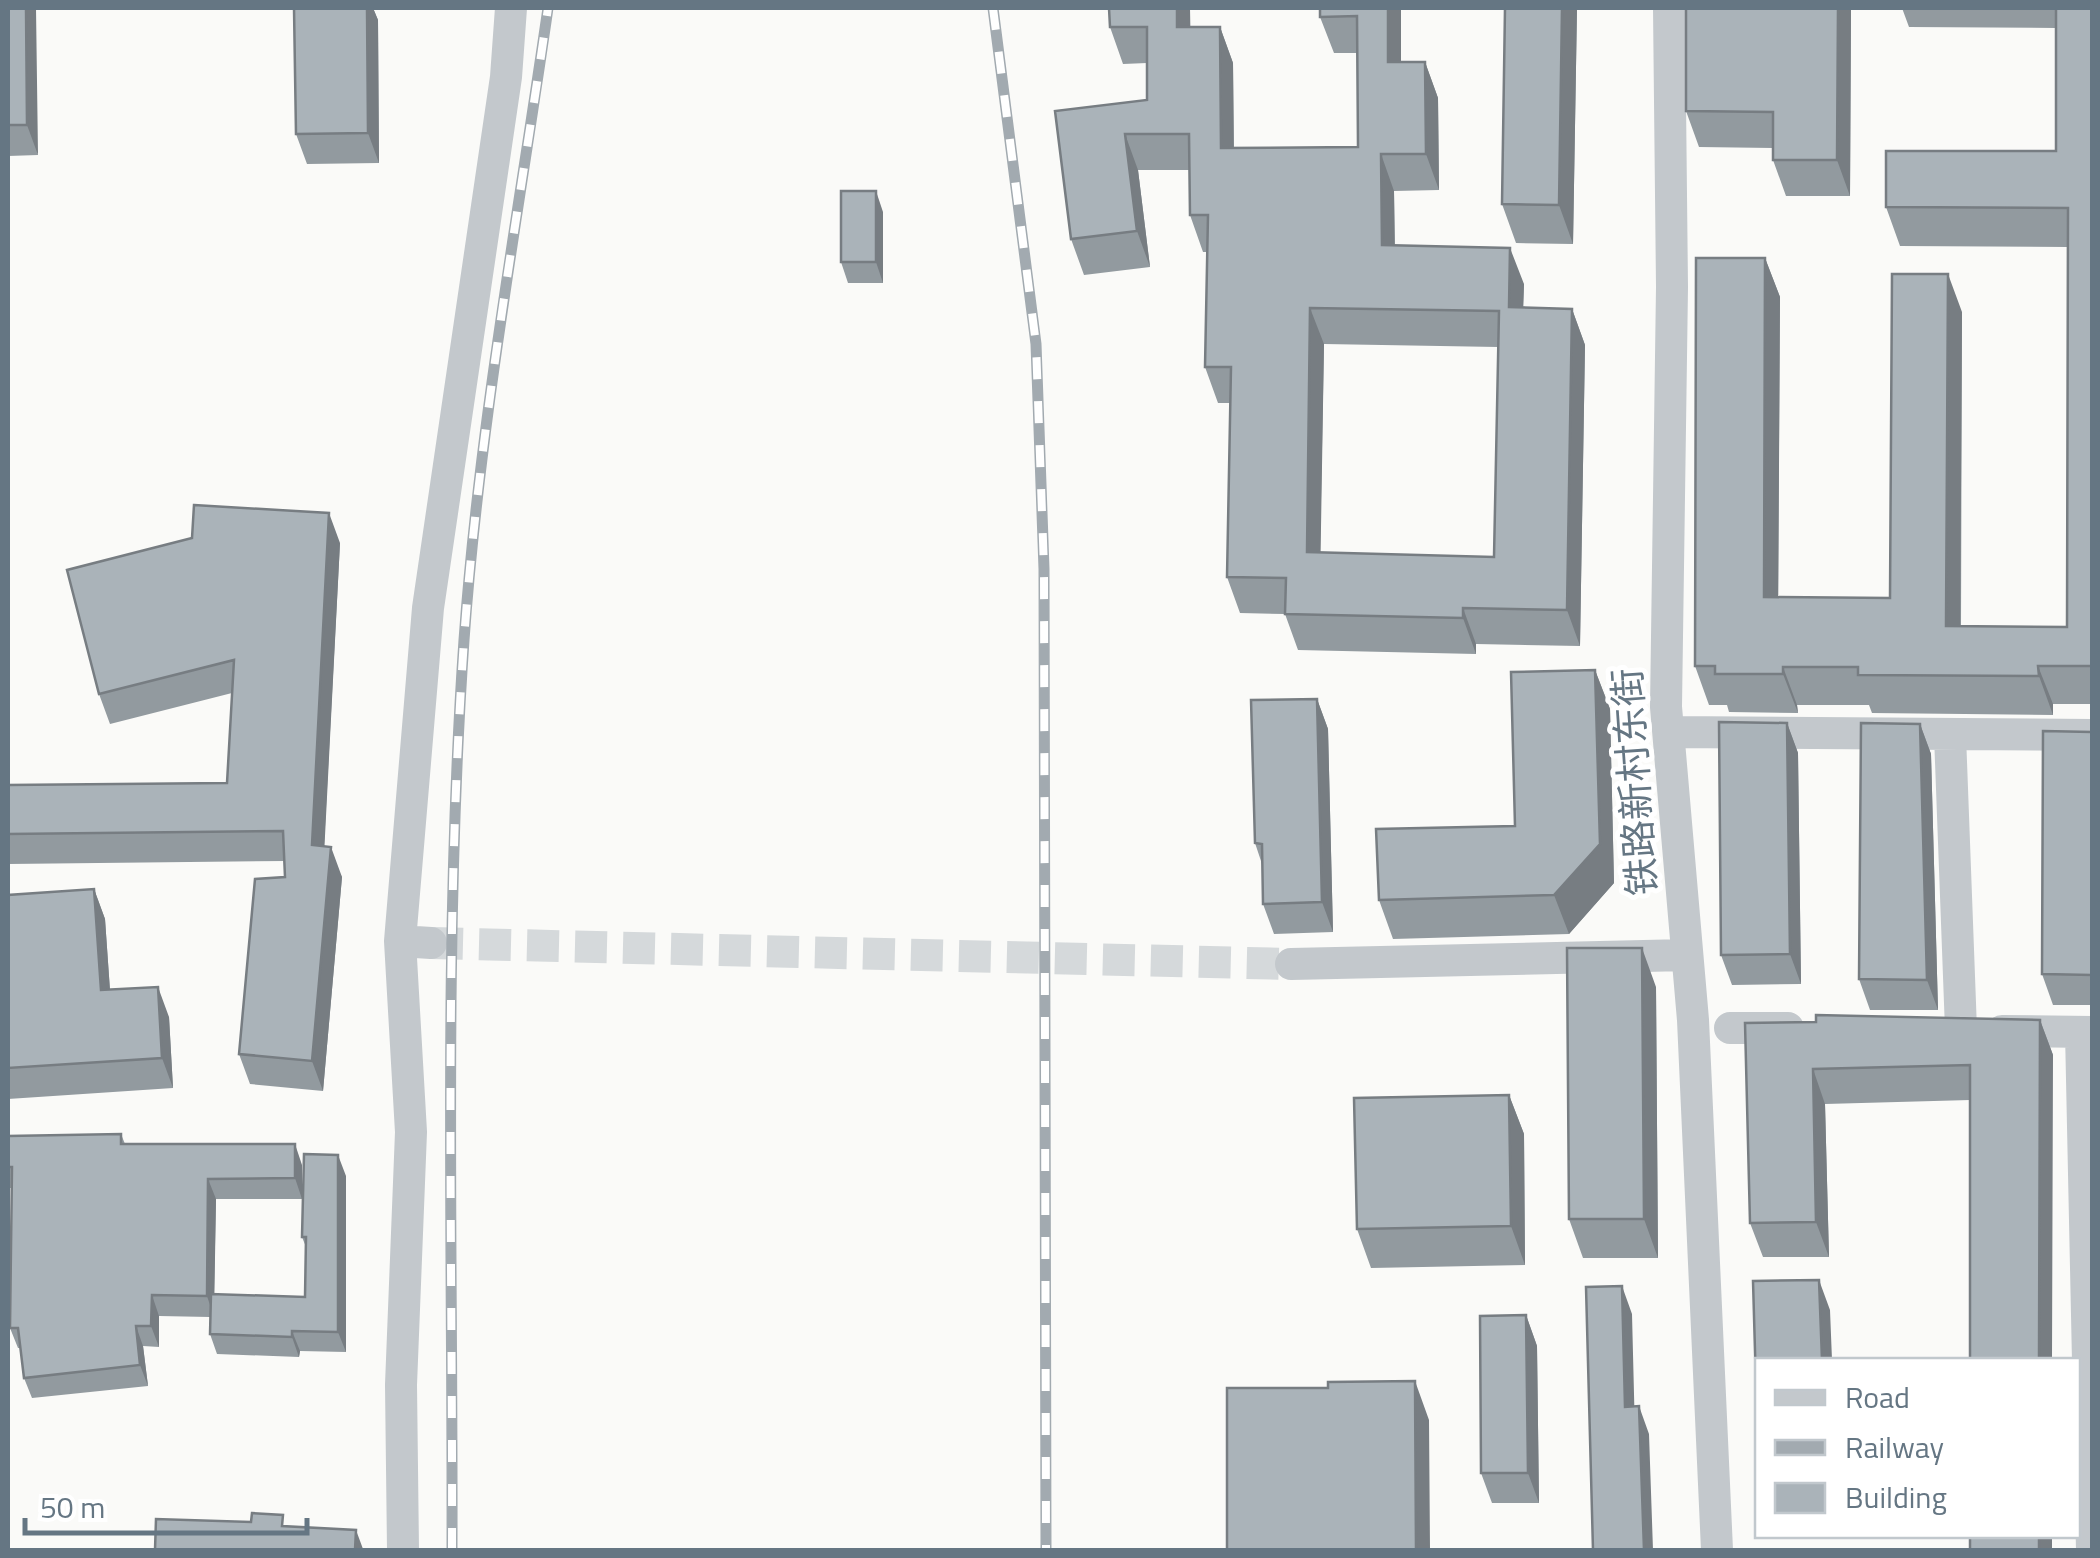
<svg xmlns="http://www.w3.org/2000/svg" width="2100" height="1558" viewBox="0 0 2100 1558" font-family="'Titillium Web','Noto Sans SC',sans-serif">
  <rect width="100%" height="100%" fill="#fafaf8"/>
  <g fill="none" stroke-linecap="round" stroke-linejoin="round">
    <path stroke="#d5d9db" stroke-width="32" stroke-dasharray="32 16" stroke-linecap="butt" d="M 431,943 L 1291,964"/>
    <path stroke="#c3c8cc" stroke-width="32" d="M 1669,8 L 1672,287 L 1666,707 L 1693,1020 L 1717,1550
      M 1670,732 L 2092,735
      M 1950,735 L 1961,1030
      M 400,941 L 431,943
      M 1291,964 L 1687,955
      M 1730,1028 L 1788,1028
      M 2002,1031 L 2092,1032
      M 2081,1032 L 2092,1550
      M 403,1550 L 401,1385 L 411,1132 L 400,941 L 428,608 L 506,77 L 511,8"/>
    <g stroke="#a2aab0" stroke-width="11">
      <path id="rail" d="M 993,8 L 1036,344 L 1044,569 L 1046,1550
        M 452,1550 C 453,1247 443,943 464,640 C 479,429 518,217 548,8"/>
    </g>
    <use href="#rail" stroke="#fff" stroke-width="8" stroke-dasharray="22" stroke-linecap="butt"/>
  </g>
  <path fill="#929a9f" fill-rule="evenodd" d="M 8,8 L 38,155 L 8,156 Z
    M 294,8 L 373,8 L 378,20 L 379,163 L 307,164 L 296,134 Z
    M 1109,8 L 1190,8 L 1190,27 L 1220,27 L 1233,63 L 1234,148 L 1358,147 L 1357,53 L 1334,53 L 1320,17 L 1401,8 L 1401,62 L 1425,62 L 1438,98 L 1439,190 L 1394,191 L 1395,245 L 1524,284 L 1523,308 L 1572,309 L 1585,345 L 1580,646 L 1476,644 L 1476,654 L 1298,650 L 1285,614 L 1240,613 L 1227,577 L 1230,403 L 1218,403 L 1205,367 L 1207,252 L 1203,252 L 1190,215 L 1189,170 L 1138,170 L 1150,267 L 1084,275 L 1071,239 L 1055,111 L 1147,100 L 1147,63 L 1123,64 L 1110,27 ZM 1324,344 L 1498,347 L 1494,557 L 1320,553 Z
    M 1505,8 L 1577,8 L 1573,244 L 1516,243 L 1502,204 Z
    M 1851,8 L 1850,196 L 1786,196 L 1773,160 L 1773,148 L 1699,147 L 1686,111 Z
    M 1902,8 L 2092,8 L 2092,704 L 2053,704 L 2053,715 L 1872,713 L 1869,705 L 1797,705 L 1798,713 L 1729,712 L 1727,705 L 1709,705 L 1695,666 L 1765,258 L 1780,297 L 1778,597 L 1890,598 L 1962,312 L 1961,626 L 2067,627 L 2068,247 L 1900,246 L 1886,207 L 2056,151 L 2056,28 L 1909,27 Z
    M 883,212 L 883,283 L 848,283 L 841,262 Z
    M 340,543 L 324,846 L 342,877 L 323,1091 L 250,1084 L 239,1054 L 285,877 L 285,861 L 8,864 L 8,785 L 227,783 L 232,693 L 110,724 L 99,694 Z
    M 1595,670 L 1610,709 L 1614,883 L 1569,934 L 1393,939 L 1379,900 L 1515,826 Z
    M 1317,699 L 1328,729 L 1333,932 L 1274,934 L 1263,904 L 1262,864 L 1255,843 Z
    M 1787,723 L 1798,753 L 1801,984 L 1732,985 L 1721,955 Z
    M 1920,724 L 1931,754 L 1938,1010 L 1870,1010 L 1859,979 Z
    M 2092,732 L 2092,1005 L 2053,1005 L 2042,974 Z
    M 94,889 L 105,919 L 110,990 L 169,1017 L 173,1088 L 8,1099 L 8,895 Z
    M 1656,987 L 1658,1258 L 1583,1258 L 1569,1219 Z
    M 2040,1020 L 2053,1055 L 1970,1100 L 1825,1104 L 1829,1257 L 1763,1257 L 1750,1223 L 1745,1023 Z
    M 1509,1095 L 1524,1134 L 1525,1265 L 1371,1268 L 1357,1229 Z
    M 121,1134 L 125,1144 L 302,1165 L 302,1199 L 216,1199 L 214,1294 L 305,1297 L 306,1247 L 302,1237 L 346,1176 L 346,1352 L 300,1351 L 299,1357 L 217,1354 L 210,1334 L 210,1317 L 159,1316 L 159,1347 L 143,1346 L 148,1386 L 32,1398 L 24,1378 L 21,1348 L 18,1348 L 10,1328 L 12,1188 L 8,1188 L 8,1136 Z
    M 1526,1315 L 1537,1346 L 1539,1503 L 1492,1503 L 1481,1473 Z"/>
  <path fill="#777d82" d="M 26,8 L 36,8 L 38,155 L 27,125 Z
    M 367,8 L 373,8 L 378,20 L 379,163 L 368,133 Z
    M 1177,8 L 1190,8 L 1191,63 L 1177,27 Z
    M 1388,8 L 1401,8 L 1401,98 L 1388,62 Z
    M 1562,8 L 1577,8 L 1573,244 L 1559,205 Z
    M 1838,8 L 1851,8 L 1850,196 L 1837,160 Z
    M 1220,27 L 1233,63 L 1234,184 L 1221,148 Z
    M 1425,62 L 1438,98 L 1439,190 L 1426,154 Z
    M 1125,134 L 1138,170 L 1150,267 L 1137,231 Z
    M 1381,154 L 1394,191 L 1395,281 L 1382,245 Z
    M 876,191 L 883,212 L 883,283 L 876,262 Z
    M 1510,248 L 1524,284 L 1522,344 L 1509,307 Z
    M 1765,258 L 1780,297 L 1778,636 L 1764,597 Z
    M 1948,274 L 1962,312 L 1960,664 L 1946,626 Z
    M 1310,308 L 1324,344 L 1320,589 L 1307,552 Z
    M 1572,309 L 1585,345 L 1580,646 L 1567,610 Z
    M 329,513 L 340,543 L 323,875 L 312,845 Z
    M 1463,608 L 1476,644 L 1476,654 L 1463,618 Z
    M 2038,666 L 2053,704 L 2053,715 L 2039,676 Z
    M 1783,667 L 1797,705 L 1798,713 L 1783,674 Z
    M 1595,670 L 1610,709 L 1614,883 L 1569,934 L 1554,895 Z
    M 1317,699 L 1328,729 L 1333,932 L 1322,902 Z
    M 1787,723 L 1798,753 L 1801,984 L 1790,954 Z
    M 1920,724 L 1931,754 L 1938,1010 L 1927,980 Z
    M 331,847 L 342,877 L 323,1091 L 312,1061 Z
    M 94,889 L 105,919 L 112,1020 L 101,990 Z
    M 1642,948 L 1656,987 L 1658,1258 L 1644,1219 Z
    M 158,987 L 169,1017 L 173,1088 L 162,1058 Z
    M 2040,1020 L 2053,1055 L 2052,1360 L 2039,1360 Z
    M 1813,1069 L 1825,1104 L 1829,1257 L 1816,1222 Z
    M 1509,1095 L 1524,1134 L 1525,1265 L 1511,1226 Z
    M 295,1144 L 302,1165 L 302,1199 L 295,1178 Z
    M 338,1155 L 346,1176 L 346,1352 L 338,1332 Z
    M 208,1179 L 216,1199 L 214,1317 L 207,1296 Z
    M 1819,1280 L 1830,1310 L 1832,1360 L 1822,1360 Z
    M 1622,1286 L 1632,1314 L 1635,1434 L 1625,1407 Z
    M 152,1295 L 159,1316 L 159,1347 L 151,1326 Z
    M 1526,1315 L 1537,1346 L 1539,1503 L 1528,1473 Z
    M 136,1326 L 143,1346 L 148,1386 L 140,1365 Z
    M 292,1331 L 300,1351 L 299,1357 L 292,1337 Z
    M 1415,1381 L 1429,1420 L 1430,1550 L 1416,1550 Z
    M 1639,1406 L 1649,1434 L 1653,1550 L 1644,1550 Z
    M 356,1530 L 363,1549 L 363,1550 L 355,1550 Z
    M 2039,1536 L 2052,1536 L 2052,1550 L 2039,1550 Z"/>
  <path fill="#aab3b9" stroke="#777d82" stroke-width="2.5" fill-rule="evenodd" d="M 8,8 L 26,8 L 27,125 L 8,125 Z
    M 294,8 L 367,8 L 368,133 L 296,134 Z
    M 1109,8 L 1177,8 L 1177,27 L 1220,27 L 1221,148 L 1358,147 L 1357,16 L 1320,17 L 1320,8 L 1388,8 L 1388,62 L 1425,62 L 1426,154 L 1381,154 L 1382,245 L 1510,248 L 1509,307 L 1572,309 L 1567,610 L 1463,608 L 1463,618 L 1285,614 L 1286,578 L 1227,577 L 1231,367 L 1205,367 L 1208,215 L 1190,215 L 1189,134 L 1125,134 L 1137,231 L 1071,239 L 1055,111 L 1147,100 L 1147,27 L 1110,27 ZM 1310,308 L 1499,311 L 1494,557 L 1307,552 Z
    M 1505,8 L 1562,8 L 1559,205 L 1502,204 Z
    M 1686,8 L 1838,8 L 1837,160 L 1773,160 L 1773,112 L 1686,111 Z
    M 2056,8 L 2092,8 L 2092,666 L 2038,666 L 2039,676 L 1858,675 L 1858,667 L 1783,667 L 1783,674 L 1715,674 L 1715,666 L 1695,666 L 1696,258 L 1765,258 L 1764,597 L 1890,598 L 1892,274 L 1948,274 L 1946,626 L 2067,627 L 2068,208 L 1886,207 L 1886,151 L 2056,151 Z
    M 841,191 L 876,191 L 876,262 L 841,262 Z
    M 194,505 L 329,513 L 312,845 L 331,847 L 312,1061 L 239,1054 L 255,879 L 285,877 L 283,831 L 8,834 L 8,785 L 227,783 L 234,660 L 99,694 L 67,570 L 192,538 Z
    M 1595,670 L 1600,844 L 1554,895 L 1379,900 L 1376,829 L 1515,826 L 1511,672 Z
    M 1317,699 L 1322,902 L 1263,904 L 1262,844 L 1255,843 L 1251,700 Z
    M 1719,722 L 1787,723 L 1790,954 L 1721,955 Z
    M 1861,723 L 1920,724 L 1927,980 L 1859,979 Z
    M 2043,731 L 2092,732 L 2092,975 L 2042,974 Z
    M 94,889 L 101,990 L 158,987 L 162,1058 L 8,1068 L 8,895 Z
    M 1567,948 L 1642,948 L 1644,1219 L 1569,1219 Z
    M 1816,1015 L 2040,1020 L 2039,1360 L 1970,1360 L 1970,1065 L 1813,1069 L 1816,1222 L 1750,1223 L 1745,1023 L 1816,1022 Z
    M 1509,1095 L 1511,1226 L 1357,1229 L 1354,1098 Z
    M 121,1134 L 121,1144 L 295,1144 L 295,1178 L 208,1179 L 207,1296 L 152,1295 L 151,1326 L 136,1326 L 140,1365 L 24,1378 L 18,1328 L 10,1328 L 12,1167 L 8,1167 L 8,1136 Z
    M 304,1154 L 338,1155 L 338,1332 L 292,1331 L 292,1337 L 210,1334 L 211,1294 L 305,1297 L 306,1237 L 302,1237 Z
    M 1819,1280 L 1822,1360 L 1758,1360 L 1758,1456 L 1753,1281 Z
    M 1622,1286 L 1625,1407 L 1639,1406 L 1644,1550 L 1593,1550 L 1586,1287 Z
    M 1526,1315 L 1528,1473 L 1481,1473 L 1480,1316 Z
    M 1415,1381 L 1416,1550 L 1227,1550 L 1227,1388 L 1328,1388 L 1328,1382 Z
    M 252,1513 L 283,1515 L 282,1526 L 356,1530 L 355,1550 L 155,1550 L 156,1519 L 251,1522 Z
    M 1970,1536 L 2039,1536 L 2039,1550 L 1970,1550 Z"/>
  <g text-anchor="middle" stroke-width="10" stroke-linejoin="round" paint-order="stroke">
    <g font-size="38" fill="#657683" stroke="#fff">
      <text transform="translate(1635 782) rotate(-94)" y="13">铁路新村东街</text>
    </g>
  </g>
  <rect width="2100" height="1558" fill="none" stroke="#657683" stroke-width="20"/>
  <rect x="1755" y="1358" width="325" height="180" fill="#ffffff" stroke="#c1c8cd" stroke-width="2.5"/>
  <rect x="1775" y="1390" width="50" height="15" fill="#c3c8cc" stroke="#c1c8cd" stroke-width="2.5"/>
  <text x="1845" y="1408" font-size="30" fill="#657683">Road</text>
  <rect x="1775" y="1440" width="50" height="15" fill="#a2aab0" stroke="#c1c8cd" stroke-width="2.5"/>
  <text x="1845" y="1458" font-size="30" fill="#657683">Railway</text>
  <rect x="1775" y="1483" width="50" height="30" fill="#aab3b9" stroke="#c1c8cd" stroke-width="2.5"/>
  <text x="1845" y="1508" font-size="30" fill="#657683">Building</text>
  <path d="M25 1518v15h282v-15" fill="none" stroke="#657683" stroke-width="5"/>
  <text x="40" y="1518" font-size="30" fill="#657683" stroke="#ffffff" stroke-width="8" paint-order="stroke">50 m</text>
</svg>
